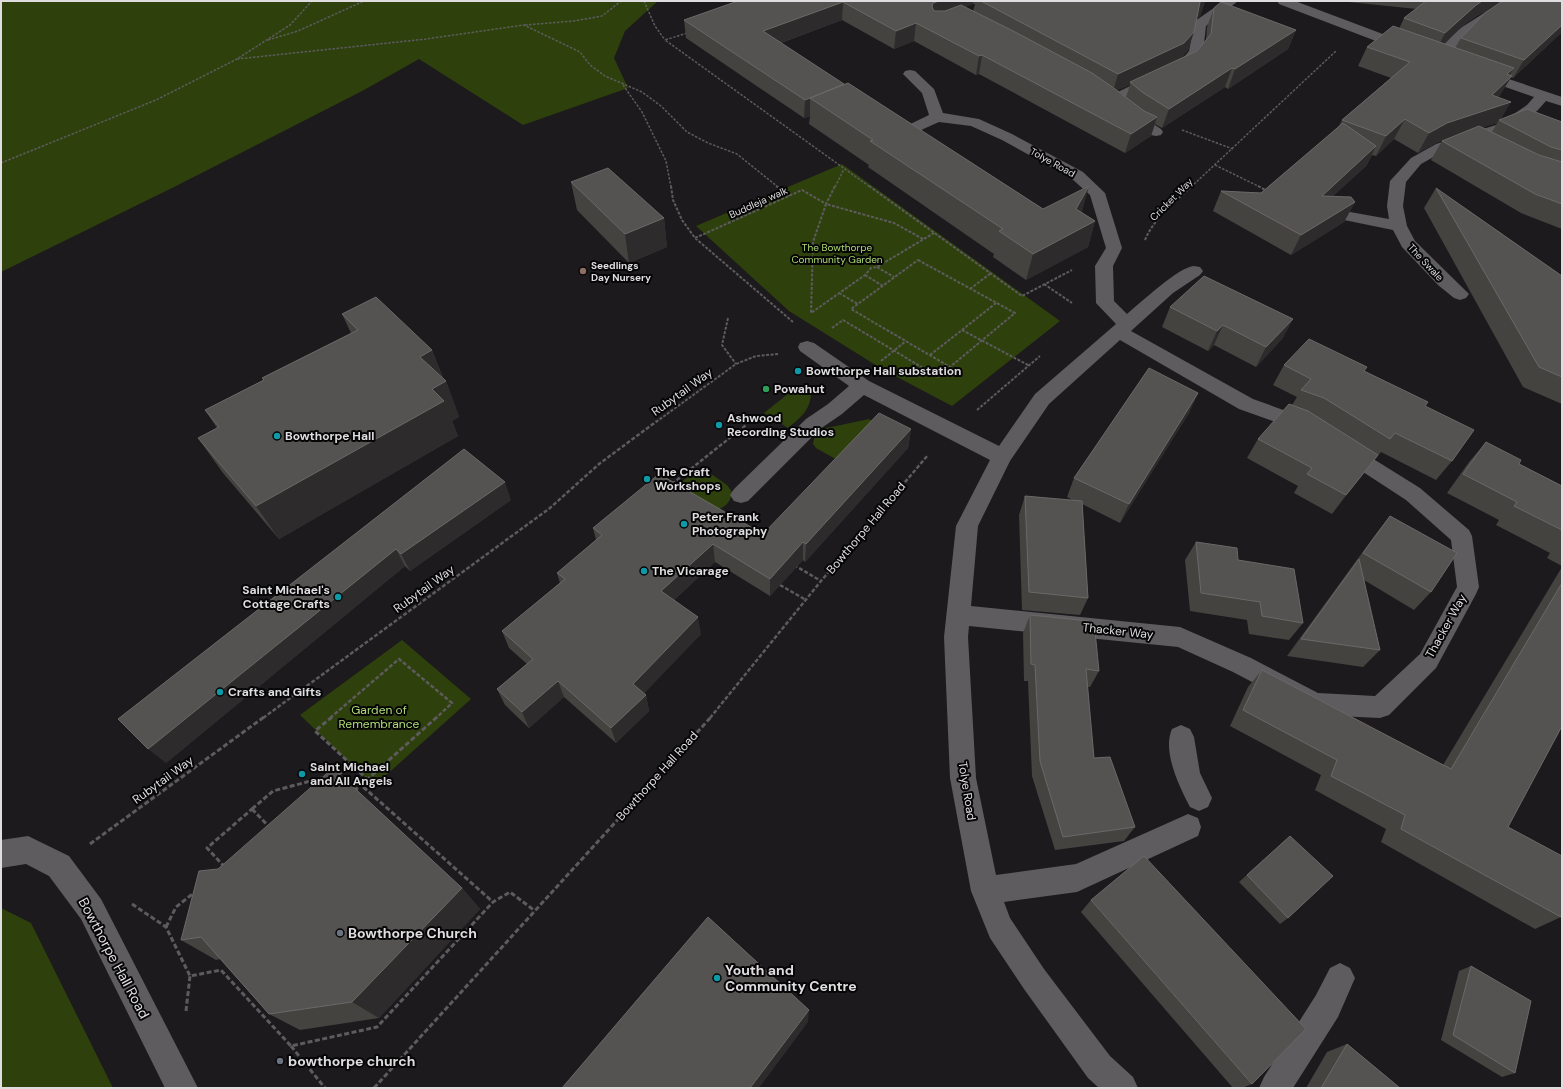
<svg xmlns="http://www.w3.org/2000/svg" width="1563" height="1089" viewBox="0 0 1563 1089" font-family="'DM Sans',sans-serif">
  <rect width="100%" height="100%" fill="#1c1a1d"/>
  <path fill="#2e410c" d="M 1,1 L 658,1 L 625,31 L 614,58 L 628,88 L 523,125 L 419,59 L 364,90 L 176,186 L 1,272 Z
    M 842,164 L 1060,321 L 952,406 L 882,369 L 789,311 L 696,226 Z
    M 805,388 L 811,393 C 810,411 801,417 788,428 L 764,413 L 789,393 Z
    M 869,419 L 875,423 L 839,461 L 816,448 L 813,444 L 815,434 L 822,429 Z
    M 704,469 L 727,485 L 732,492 C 730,504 725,507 714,511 L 673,489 L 696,470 Z
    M 402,640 L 471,699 L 374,786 L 300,715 Z
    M 1,908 L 31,923 L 113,1088 L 1,1088 Z"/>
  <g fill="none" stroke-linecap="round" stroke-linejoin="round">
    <path stroke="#5d5b5d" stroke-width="1.5" stroke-dasharray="2.5 1.5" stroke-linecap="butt" d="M 644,1 L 655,26 L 665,40
      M 525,25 L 574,21 L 602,16 L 621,1
      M 687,33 L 665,40 L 870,187
      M 268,40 L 298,31 L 364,1
      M 237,59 L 426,39 L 524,25 L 580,52 L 590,65 L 605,76 L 642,92 L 661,106 L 687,132 L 708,143 L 737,154 L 778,187
      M 623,85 L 642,112 L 666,161 L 671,187
      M 1182,130 L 1233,149
      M 1,163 L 156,100 L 237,59 L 290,25 L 312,1
      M 1215,165 L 1260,187
      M 835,187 L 844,169
      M 1191,187 L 1336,51"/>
    <path stroke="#5d5b5d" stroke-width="2" stroke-dasharray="3 1.5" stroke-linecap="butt" d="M 671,186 L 673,200 L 682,220 L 695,238 L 793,322
      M 776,186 L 790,196
      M 869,186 L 1022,296 L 1072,270
      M 1258,186 L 1267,191
      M 695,238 L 802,190 L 826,204 L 835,186
      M 923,239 L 894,223 L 826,204 L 813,242 L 811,313 L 865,275 L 871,268 L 877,267 L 934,233
      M 1145,240 C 1154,218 1175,202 1192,186
      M 918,260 L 1015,313 L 950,367 L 851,309 Z
      M 877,267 L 894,277
      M 865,275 L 883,286
      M 1044,284 L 1072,303
      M 970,289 L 991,273
      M 839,293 L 858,304
      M 728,318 L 722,345 L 736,364
      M 832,328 L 843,320 L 938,377 L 950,367
      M 962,330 L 996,303
      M 930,355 L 962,330 L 1028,365
      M 881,361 L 906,341
      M 977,410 L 1040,356
      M 656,422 L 736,364 L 756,356 L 778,354"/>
    <path stroke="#5d5b5d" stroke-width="2.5" stroke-dasharray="4 2" stroke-linecap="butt" d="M 672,484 L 746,425
      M 794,565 L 821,581
      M 780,585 L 806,600
      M 263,718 L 550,508 L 599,464 L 657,421
      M 330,718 L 399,659 L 452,703 L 436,718
      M 710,718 L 821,581 L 928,455"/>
    <path stroke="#5d5b5d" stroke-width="3" stroke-dasharray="5 2.5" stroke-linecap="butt" d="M 332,717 L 315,731 L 367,779
      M 437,717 L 361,785 L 493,902
      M 337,774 L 355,768
      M 354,791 L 361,785
      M 252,809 L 279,837 L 234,877 L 207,848 Z
      M 252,809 L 273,791 L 322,778
      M 90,844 L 264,717
      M 132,904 L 166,927 L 190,976 L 221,970 L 291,1046 L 377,1027 L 493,902 L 510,892 L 535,911
      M 166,927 L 176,907 L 195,892
      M 186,1011 L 190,976
      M 291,1046 L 325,1088
      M 374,1088 L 711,717"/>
    <path fill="#5e5c5f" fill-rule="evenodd" d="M 1224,1 L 1238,1 L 1206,26 L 1203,52 L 1189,69 L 1117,103 L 1112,104 L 1107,103 L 1105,100 L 1107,97 L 1179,63 L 1189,51 L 1194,24 L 1195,21 Z
      M 1277,1 L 1295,1 L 1412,45 L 1414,48 L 1412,51 L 1402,51 L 1279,4 Z
      M 1497,7 L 1502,8 L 1503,11 L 1502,14 L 1469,35 L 1443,62 L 1433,62 L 1431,59 L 1433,56 L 1459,29 L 1492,8 Z
      M 1479,69 L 1562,97 L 1562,106 L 1546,101 L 1537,111 L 1509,130 L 1446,150 L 1421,164 L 1406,182 L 1403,206 L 1407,226 L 1415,241 L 1469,294 L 1466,298 L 1460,300 L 1454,298 L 1438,285 L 1402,247 L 1393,230 L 1344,220 L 1342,217 L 1344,214 L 1350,212 L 1389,219 L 1387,206 L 1390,181 L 1411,158 L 1436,144 L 1499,124 L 1527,105 L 1534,97 L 1474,76 L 1472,73 L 1474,70 Z
      M 910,70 L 915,71 L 934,89 L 943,113 L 979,119 L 1012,134 L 1083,172 L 1105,193 L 1122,248 L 1113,266 L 1114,301 L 1127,314 C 1139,304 1180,266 1194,266 C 1196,266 1198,267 1200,267 L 1203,271 L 1200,275 L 1173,293 L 1131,331 L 1253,399 L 1314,421 L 1317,426 L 1314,431 L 1307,433 L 1239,409 L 1120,340 L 1049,404 L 1010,461 L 978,526 L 971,606 L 1180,627 L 1251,658 L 1318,693 L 1375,696 L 1420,654 L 1457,587 L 1451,540 L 1406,500 L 1337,455 L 1334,450 L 1337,445 L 1344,442 L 1351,445 L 1420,488 L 1469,530 L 1472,536 L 1479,587 L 1476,594 L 1436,668 L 1389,715 L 1380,718 L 1315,715 L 1233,672 L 1178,647 L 969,626 L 968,637 L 976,778 L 996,875 L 1076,864 L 1188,814 L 1198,818 L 1201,827 L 1198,836 L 1077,892 L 1004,902 L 1010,918 L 1044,969 L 1110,1056 L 1133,1077 L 1138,1088 L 1099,1088 L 1088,1078 L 1024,989 L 990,938 L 971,891 L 950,778 L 944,637 L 956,526 L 990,460 L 864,395 L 842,414 L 820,429 L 748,501 L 741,503 L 734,501 L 730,495 L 734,489 L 806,419 L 828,404 L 849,386 L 800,351 L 798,347 L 800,343 L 807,341 L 814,343 L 869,381 L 999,446 L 1035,394 L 1116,324 L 1096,303 L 1095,266 L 1106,248 L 1090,195 L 1071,178 L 1002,140 L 971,126 L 939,122 L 910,135 L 905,136 L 900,135 L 898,132 L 900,129 L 929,115 L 922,93 L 903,74 L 905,71 Z
      M 1127,109 L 1132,110 L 1161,129 L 1163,132 L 1161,135 L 1156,136 L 1151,135 L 1122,116 L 1120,113 L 1122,110 Z
      M 1181,725 L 1190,729 L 1194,737 L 1200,773 L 1212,798 L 1208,807 L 1199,811 L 1190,807 C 1179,786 1162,751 1172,729 Z
      M 28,836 L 69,856 L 101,899 L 198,1088 L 165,1088 L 81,919 L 49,876 L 26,864 L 1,868 L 1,840 Z
      M 1340,963 L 1350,968 L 1355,978 L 1338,1017 L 1293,1088 L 1259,1088 L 1264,1077 L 1316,995 L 1330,968 Z"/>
  </g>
  <path fill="#454340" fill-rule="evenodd" d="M 738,1 L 1205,1 L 1200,16 L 1196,18 L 1188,50 L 1181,58 L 1197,51 L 1206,40 L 1207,27 L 1214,8 L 1296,30 L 1288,49 L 1228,89 L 1225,87 L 1162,128 L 1155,124 L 1151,136 L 1125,153 L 979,74 L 976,75 L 914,41 L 894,49 L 842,20 L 781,43 L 844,85 L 1043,209 L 1081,212 L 1095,221 L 1088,247 L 1026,280 L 993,257 L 994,254 L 868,167 L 869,165 L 809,124 L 810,116 L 804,118 L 686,38 L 684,20 ZM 973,4 L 975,4 L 973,11 L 965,7 ZM 1130,85 L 1126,97 L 1117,90 Z
    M 1339,1 L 1562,1 L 1562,33 L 1561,33 L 1513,78 L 1511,77 L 1500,95 L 1498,97 L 1501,120 L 1562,122 L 1562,229 L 1521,213 L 1431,160 L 1442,141 L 1448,138 L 1436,143 L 1418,153 L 1394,139 L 1376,156 L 1372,155 L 1366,166 L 1333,196 L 1355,202 L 1344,222 L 1291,255 L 1213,211 L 1221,191 L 1261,193 L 1338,128 L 1342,120 L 1391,78 L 1358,66 L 1367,47 L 1399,29 L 1404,18 L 1417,9 ZM 1490,10 L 1461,38 L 1455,48 L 1444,44 L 1465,24 L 1478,15 ZM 1497,123 L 1492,132 L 1483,127 Z
    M 571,182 L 664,218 L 667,247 L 629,263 L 577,210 Z
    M 1436,188 L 1562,276 L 1562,404 L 1523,387 L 1424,208 Z
    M 1170,307 L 1293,319 L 1282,339 L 1256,367 L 1214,345 L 1208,351 L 1162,327 Z
    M 342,314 L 432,350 L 443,378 L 446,381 L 459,417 L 452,421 L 458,436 L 279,539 L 223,473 L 198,438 L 217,428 L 205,410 L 264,380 L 262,378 L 351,333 Z
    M 1284,365 L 1364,371 L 1425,406 L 1452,461 L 1436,480 L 1381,452 L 1376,458 L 1375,458 L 1332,514 L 1294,493 L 1298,486 L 1247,458 L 1258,439 L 1292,405 L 1297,397 L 1273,385 Z
    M 1198,393 L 1189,413 L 1120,523 L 1082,504 L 1088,598 L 1080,615 L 1022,610 L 1019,515 L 1025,496 L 1074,501 L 1067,497 L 1074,478 Z
    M 911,429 L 908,448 L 805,562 L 803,560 L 770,596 L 715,562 L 674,600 L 701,634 L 643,694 L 646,695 L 649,711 L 616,743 L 564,697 L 529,728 L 505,705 L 497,689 L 527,664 L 509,648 L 502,631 L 560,583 L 557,573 L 596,540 L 593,528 L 763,534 Z
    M 1486,442 L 1519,464 L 1562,486 L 1562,566 L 1547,558 L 1550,553 L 1496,525 L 1499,520 L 1447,493 L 1469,462 Z
    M 464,449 L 511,500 L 410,571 L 405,566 L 166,763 Z
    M 1390,516 L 1431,592 L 1414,610 L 1364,580 L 1380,650 L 1363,667 L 1287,656 L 1375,535 Z
    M 1196,542 L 1238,560 L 1303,623 L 1289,640 L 1249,634 L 1247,620 L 1190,611 L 1185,560 Z
    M 1562,567 L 1562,726 L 1508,827 L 1561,917 L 1535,929 L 1381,842 L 1386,829 L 1315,790 L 1321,775 L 1230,726 L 1248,687 L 1262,670 L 1443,765 Z
    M 1030,615 L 1090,630 L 1099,671 L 1090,687 L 1087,687 L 1094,758 L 1135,827 L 1124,841 L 1055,850 L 1032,776 L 1028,681 L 1024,681 L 1023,633 Z
    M 1290,836 L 1288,918 L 1280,924 L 1239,882 Z
    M 462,888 L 480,909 L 379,1018 L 300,1030 L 269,1014 L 220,959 L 216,960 L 181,940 Z
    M 1091,900 L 1252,1084 L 1242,1088 L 1233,1088 L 1081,912 Z
    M 1471,966 L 1515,1073 L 1502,1077 L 1441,1040 L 1459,971 Z
    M 1347,1044 L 1400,1088 L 1306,1088 L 1327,1052 Z"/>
  <path fill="#2d2b2b" d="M 939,1 L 974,1 L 973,4 L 931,22 L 932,7 L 933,3 Z
    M 1202,1 L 1205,1 L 1200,16 L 1194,21 L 1200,2 Z
    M 1482,1 L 1508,1 L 1478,15 L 1465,24 L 1436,51 L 1445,33 L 1475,6 Z
    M 843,2 L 842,20 L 764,49 L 763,31 Z
    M 916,23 L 914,41 L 894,49 L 896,31 Z
    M 1562,25 L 1562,31 L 1561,33 L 1513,78 L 1524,60 Z
    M 1296,30 L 1288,49 L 1228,89 L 1235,69 Z
    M 1194,32 L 1188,50 L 1178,62 L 1130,82 L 1130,85 L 1113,92 L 1118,74 Z
    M 982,55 L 979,74 L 976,75 L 979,56 Z
    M 1232,68 L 1225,87 L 1162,128 L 1169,109 Z
    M 1514,68 L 1506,81 L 1512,76 L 1500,95 L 1483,111 L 1511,102 L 1500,121 L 1499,120 L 1497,123 L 1436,143 L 1418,153 L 1429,133 L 1492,95 L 1507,74 Z
    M 844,84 L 810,98 L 810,116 L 804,118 L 805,100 Z
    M 1157,117 L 1151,136 L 1125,153 L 1131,134 Z
    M 1405,119 L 1394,139 L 1376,156 L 1386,136 Z
    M 1376,146 L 1366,166 L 1311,216 L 1322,196 Z
    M 1089,186 L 1082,212 L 1069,235 L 1095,221 L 1088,247 L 1026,280 L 1033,254 L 1076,209 Z
    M 1355,202 L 1344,222 L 1291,255 L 1301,235 Z
    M 664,218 L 667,247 L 629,263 L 625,234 Z
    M 1293,319 L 1282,339 L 1256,367 L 1266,347 Z
    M 1223,325 L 1214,345 L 1208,351 L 1217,331 Z
    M 432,350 L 444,382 L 446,381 L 459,417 L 452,421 L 458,436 L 279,539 L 256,506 L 420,357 Z
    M 1198,393 L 1189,413 L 1120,523 L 1129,504 Z
    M 911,429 L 908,448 L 805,562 L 806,544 Z
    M 1378,455 L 1363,474 L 1332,514 L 1346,495 Z
    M 505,482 L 511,500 L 410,571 L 401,554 Z
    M 803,542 L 803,560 L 770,596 L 770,579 Z
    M 713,544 L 715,562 L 664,609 L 661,591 Z
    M 396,549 L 405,566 L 166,763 L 148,749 Z
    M 698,617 L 701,634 L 637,701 L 633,684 Z
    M 558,681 L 564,697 L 529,728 L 522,712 Z
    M 646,695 L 649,711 L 616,743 L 611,728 Z
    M 462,888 L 480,909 L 379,1018 L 352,1002 Z
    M 809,1010 L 808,1022 L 759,1088 L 750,1088 Z"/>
  <path fill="#555351" stroke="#6b6967" d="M 738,1 L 939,1 L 933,3 L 932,7 L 934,11 L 945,11 L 961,5 L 1017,33 L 1092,73 L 1115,89 L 1144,111 L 1157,117 L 1131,134 L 982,55 L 979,56 L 916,23 L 896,31 L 843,2 L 763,31 L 844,84 L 805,100 L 684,20 Z
    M 981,1 L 1202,1 L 1200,2 L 1194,32 L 1184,43 L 1118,74 Z
    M 1426,1 L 1482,1 L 1475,6 L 1445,33 L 1404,18 Z
    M 1504,1 L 1556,1 L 1562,2 L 1562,25 L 1524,60 L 1461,38 L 1485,13 L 1501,2 Z
    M 1221,2 L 1296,30 L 1235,69 L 1232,68 L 1169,109 L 1142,92 L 1130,82 L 1197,51 L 1211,34 L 1214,8 Z
    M 1393,26 L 1514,68 L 1507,74 L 1512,76 L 1492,95 L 1511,102 L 1447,123 L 1429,133 L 1405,119 L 1386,136 L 1342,120 L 1410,62 L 1367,47 Z
    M 848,83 L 1043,209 L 1089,186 L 1076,209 L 1095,221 L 1033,254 L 999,231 L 1003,229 L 870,141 L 873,140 L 810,98 Z
    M 1527,109 L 1562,122 L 1562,150 L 1551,147 L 1499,120 Z
    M 1343,123 L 1376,146 L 1322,196 L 1351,197 L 1355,202 L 1301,235 L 1221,191 L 1261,193 Z
    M 1479,126 L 1539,155 L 1562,162 L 1562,204 L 1535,194 L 1442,141 Z
    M 608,168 L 664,218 L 625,234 L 571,182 Z
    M 1436,188 L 1562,276 L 1562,377 L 1539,367 Z
    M 1204,276 L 1293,319 L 1266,347 L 1223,325 L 1217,331 L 1170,307 Z
    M 376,297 L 432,350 L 420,357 L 446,381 L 432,389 L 444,401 L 256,506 L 198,438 L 219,427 L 205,410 L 264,380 L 262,378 L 358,330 L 342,314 Z
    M 1309,339 L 1367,367 L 1364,371 L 1428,402 L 1425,406 L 1474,430 L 1452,461 L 1395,433 L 1390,439 L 1324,398 L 1301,390 L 1311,379 L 1284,365 Z
    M 1149,368 L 1198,393 L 1129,504 L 1074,478 Z
    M 1289,404 L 1308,411 L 1378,455 L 1346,495 L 1307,474 L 1312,468 L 1258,439 Z
    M 879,413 L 911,429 L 806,544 L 803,542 L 770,579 L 713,544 L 661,591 L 698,617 L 633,684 L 646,695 L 611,728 L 558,681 L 522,712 L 497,689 L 533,659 L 502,631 L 565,579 L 557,573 L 602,535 L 593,528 L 659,474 L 763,534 Z
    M 1486,442 L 1521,460 L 1519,464 L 1562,486 L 1562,530 L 1514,506 L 1517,502 L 1463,474 Z
    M 464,449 L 505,482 L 401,554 L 396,549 L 148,749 L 118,719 Z
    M 1025,496 L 1082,501 L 1088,598 L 1029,592 Z
    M 1390,516 L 1457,553 L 1431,592 L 1363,553 Z
    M 1196,542 L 1237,548 L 1238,560 L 1294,569 L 1303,623 L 1262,616 L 1260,602 L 1201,593 Z
    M 1359,559 L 1380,650 L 1301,639 Z
    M 1562,583 L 1562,726 L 1508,827 L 1562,856 L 1562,911 L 1561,917 L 1401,829 L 1405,815 L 1331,776 L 1337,760 L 1243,710 L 1262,670 L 1451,769 Z
    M 1030,615 L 1089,621 L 1090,630 L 1095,631 L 1099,671 L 1086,669 L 1094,758 L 1110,757 L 1135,827 L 1063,837 L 1040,761 L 1035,665 L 1031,664 Z
    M 333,768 L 462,888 L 352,1002 L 269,1014 L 201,937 L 181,940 L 199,871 L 218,869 Z
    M 1290,836 L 1333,876 L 1288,918 L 1247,875 Z
    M 1144,856 L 1306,1029 L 1252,1084 L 1091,900 Z
    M 708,917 L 809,1010 L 750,1088 L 562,1088 Z
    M 1471,966 L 1531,1001 L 1515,1073 L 1453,1035 Z
    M 1347,1044 L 1400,1088 L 1321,1088 Z"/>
  <circle fill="#8d6e63" stroke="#060607" stroke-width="1.5" cx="583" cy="271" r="4"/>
  <g fill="#0f9aa8" stroke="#060607" stroke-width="1.5">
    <circle cx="798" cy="371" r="4"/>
    <circle cx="719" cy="425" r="4"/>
    <circle cx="277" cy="436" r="4"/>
    <circle cx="647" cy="479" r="4"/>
    <circle cx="684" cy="524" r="4"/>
    <circle cx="644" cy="571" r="4"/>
    <circle cx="338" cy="597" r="4"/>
    <circle cx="220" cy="692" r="4"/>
    <circle cx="302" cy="774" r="4"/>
    <circle cx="717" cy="978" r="4"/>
  </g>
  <circle fill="#2e9e5b" stroke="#060607" stroke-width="1.5" cx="766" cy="389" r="4"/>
  <g fill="#6b7280" stroke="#060607" stroke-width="1.5">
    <circle cx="340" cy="933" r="4"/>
    <circle cx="280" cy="1061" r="4"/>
  </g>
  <g text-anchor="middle" stroke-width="4" stroke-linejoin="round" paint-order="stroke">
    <g font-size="10" fill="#dfdddf" stroke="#060607">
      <text transform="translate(1053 162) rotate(29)" y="4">Tolye Road</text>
      <text transform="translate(1171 199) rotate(-45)" y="4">Cricket Way</text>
      <text transform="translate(758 202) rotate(-24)" y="4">Buddleja walk</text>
      <text transform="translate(1426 262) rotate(47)" y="4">The Swale</text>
    </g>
    <g font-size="10" fill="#b0dc72" stroke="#060607">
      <text x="837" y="251">The Bowthorpe<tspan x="837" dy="12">Community Garden</tspan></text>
    </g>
    <g font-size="10" font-weight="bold" fill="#dfdddf" stroke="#060607" text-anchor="start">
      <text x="591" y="269">Seedlings<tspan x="591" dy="12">Day Nursery</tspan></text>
    </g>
    <g font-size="12" font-weight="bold" fill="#dfdddf" stroke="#060607" text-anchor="start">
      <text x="806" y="375">Bowthorpe Hall substation</text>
      <text x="774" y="393">Powahut</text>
      <text x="727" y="422">Ashwood<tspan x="727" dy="14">Recording Studios</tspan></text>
      <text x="285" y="440">Bowthorpe Hall</text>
      <text x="655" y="476">The Craft<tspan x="655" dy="14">Workshops</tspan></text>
      <text x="692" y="521">Peter Frank<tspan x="692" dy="14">Photography</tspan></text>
      <text x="652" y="575">The Vicarage</text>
      <text x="330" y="594" text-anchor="end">Saint Michael's<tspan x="330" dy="14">Cottage Crafts</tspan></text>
      <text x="228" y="696">Crafts and Gifts</text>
      <text x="310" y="771">Saint Michael<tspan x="310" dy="14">and All Angels</tspan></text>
    </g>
    <g font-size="12" fill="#dfdddf" stroke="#060607">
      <text transform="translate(682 392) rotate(-36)" y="4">Rubytail Way</text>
      <text transform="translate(866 528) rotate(-50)" y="4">Bowthorpe Hall Road</text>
      <text transform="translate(424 589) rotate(-36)" y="4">Rubytail Way</text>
      <text transform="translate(1446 626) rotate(-61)" y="4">Thacker Way</text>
      <text transform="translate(1118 631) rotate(6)" y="4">Thacker Way</text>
      <text transform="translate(657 776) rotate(-48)" y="4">Bowthorpe Hall Road</text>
      <text transform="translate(163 780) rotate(-36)" y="4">Rubytail Way</text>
      <text transform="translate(967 791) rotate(81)" y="4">Tolye Road</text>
    </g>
    <g font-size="12" fill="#b0dc72" stroke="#060607">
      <text x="379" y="714">Garden of<tspan x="379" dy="14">Remembrance</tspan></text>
    </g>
    <g font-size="14" font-weight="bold" fill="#dfdddf" stroke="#060607" text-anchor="start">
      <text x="348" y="938">Bowthorpe Church</text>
      <text x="725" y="975">Youth and<tspan x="725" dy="16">Community Centre</tspan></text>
      <text x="288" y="1066">bowthorpe church</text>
    </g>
    <g font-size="14" fill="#dfdddf" stroke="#060607">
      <text transform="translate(114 958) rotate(62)" y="5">Bowthorpe Hall Road</text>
    </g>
  </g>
  <rect width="1563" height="1089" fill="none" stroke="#dfdddf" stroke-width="4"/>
</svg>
